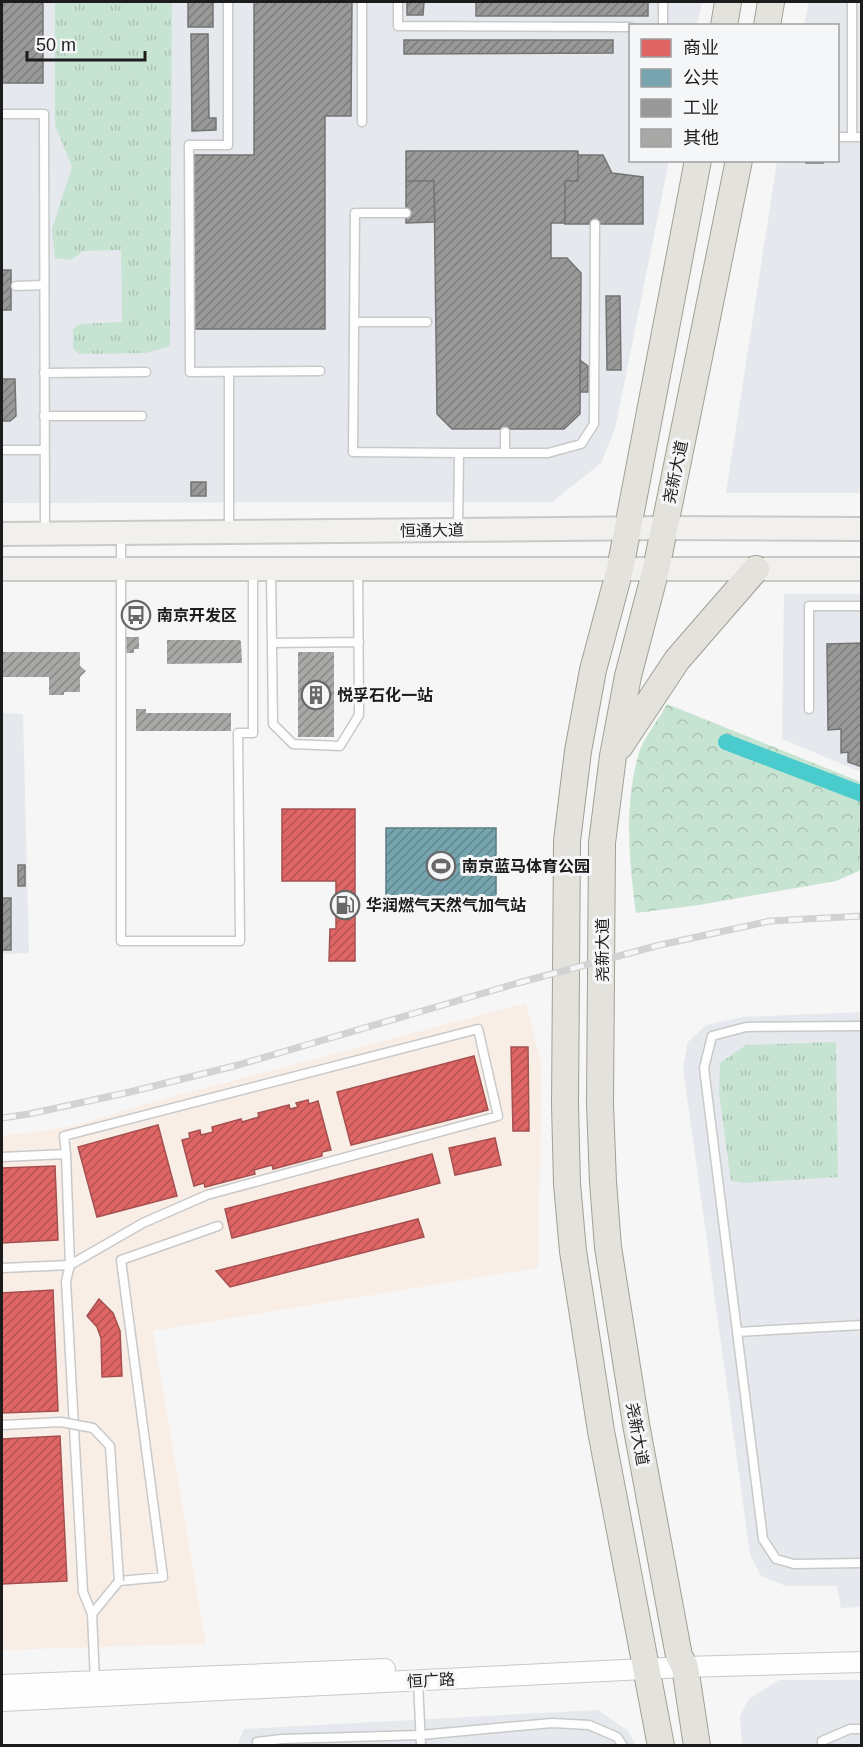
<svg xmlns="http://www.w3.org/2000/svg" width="863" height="1747" viewBox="0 0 863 1747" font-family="Arial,'Noto Sans SC',sans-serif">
  <defs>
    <pattern id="grass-tufts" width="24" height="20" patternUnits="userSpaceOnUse" patternTransform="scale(1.5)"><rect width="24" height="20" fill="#c7e4d2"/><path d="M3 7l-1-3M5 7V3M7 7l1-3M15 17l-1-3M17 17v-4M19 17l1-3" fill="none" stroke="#aac3b4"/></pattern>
    <pattern id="park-crowns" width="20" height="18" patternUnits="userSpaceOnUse" patternTransform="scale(1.5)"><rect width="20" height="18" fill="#c7e4d2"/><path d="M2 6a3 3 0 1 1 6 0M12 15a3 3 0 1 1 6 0" fill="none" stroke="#aac3b4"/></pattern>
    <pattern id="shops-hatch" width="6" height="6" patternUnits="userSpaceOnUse" patternTransform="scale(1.5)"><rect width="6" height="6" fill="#e06666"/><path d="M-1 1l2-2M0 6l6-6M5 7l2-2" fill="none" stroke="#b55353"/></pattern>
    <pattern id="public-hatch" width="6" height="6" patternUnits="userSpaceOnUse" patternTransform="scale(1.5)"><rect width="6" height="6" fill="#76a5af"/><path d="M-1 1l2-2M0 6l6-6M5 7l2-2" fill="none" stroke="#60868e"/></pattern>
    <pattern id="industry-hatch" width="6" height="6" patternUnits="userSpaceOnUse" patternTransform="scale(1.5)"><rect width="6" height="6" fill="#999"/><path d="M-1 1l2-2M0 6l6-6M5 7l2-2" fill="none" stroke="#7c7c7c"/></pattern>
    <pattern id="building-hatch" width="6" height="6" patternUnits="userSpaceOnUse" patternTransform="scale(1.5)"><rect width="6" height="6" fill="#a8a8a7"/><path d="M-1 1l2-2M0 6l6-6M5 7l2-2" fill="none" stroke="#888887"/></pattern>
  </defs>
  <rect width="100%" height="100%" fill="#f6f6f6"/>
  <path fill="#f9eee6" d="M 526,1003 L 542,1066 L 538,1268 L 153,1331 L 206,1644 L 2,1650 L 2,1136 L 75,1126 L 152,1102 Z"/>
  <path fill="#e5e8ec" d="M 2,2 L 702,2 L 697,25 L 630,26 L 630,160 L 669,161 L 615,429 L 601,463 L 552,502 L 2,503 Z
    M 809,2 L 861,2 L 861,493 L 726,493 L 777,161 L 838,160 L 838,26 L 804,25 Z
    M 784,594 L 861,594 L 861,772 L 782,739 Z
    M 2,713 L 23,714 L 29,953 L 2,954 Z
    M 861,1012 L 861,1607 L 841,1608 L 837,1586 L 786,1586 L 761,1576 L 750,1554 L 683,1067 L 688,1042 L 706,1025 L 744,1017 Z
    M 779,1680 L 861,1680 L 861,1745 L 742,1745 L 740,1716 L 749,1699 Z
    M 598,1710 L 628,1731 L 636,1745 L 237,1746 L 244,1729 Z"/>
  <path fill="url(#grass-tufts)" d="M 55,2 L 172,2 L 170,346 L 146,353 L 79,354 L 73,348 L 73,329 L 80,324 L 122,322 L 121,250 L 83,251 L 71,260 L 55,258 L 52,229 L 72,167 L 55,125 Z
    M 836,1042 L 838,1177 L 745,1183 L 731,1181 L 719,1093 L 720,1063 L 746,1045 Z"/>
  <path fill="url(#park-crowns)" d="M 667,704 L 861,782 L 861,870 L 836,881 L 699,905 L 636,913 C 629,861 624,807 638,756 C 642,740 659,719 667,704 Z"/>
  <path fill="url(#shops-hatch)" stroke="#a55050" stroke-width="1.5" d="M 282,809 L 355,809 L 355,961 L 329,961 L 330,929 L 336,929 L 336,881 L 282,881 Z
    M 511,1047 L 528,1047 L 529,1131 L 513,1131 Z
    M 474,1056 L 488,1110 L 351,1145 L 337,1092 Z
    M 308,1100 L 309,1104 L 318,1101 L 331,1150 L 322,1152 L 322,1156 L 273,1169 L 272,1165 L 254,1170 L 255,1174 L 205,1187 L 204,1183 L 194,1186 L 182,1140 L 190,1138 L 189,1133 L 200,1130 L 201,1135 L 213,1132 L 212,1127 L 241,1119 L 242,1122 L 259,1117 L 258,1113 L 289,1105 L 290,1109 L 298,1107 L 296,1103 Z
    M 158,1125 L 177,1196 L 97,1217 L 78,1147 Z
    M 495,1138 L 501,1165 L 455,1175 L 449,1148 Z
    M 432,1154 L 440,1183 L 232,1238 L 225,1209 Z
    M 55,1166 L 58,1240 L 2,1243 L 2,1168 Z
    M 418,1219 L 424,1237 L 230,1287 L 216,1271 Z
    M 53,1290 L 58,1411 L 2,1413 L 2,1293 Z
    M 99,1299 L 113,1313 L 120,1331 L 122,1376 L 102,1377 L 101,1338 L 97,1327 L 87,1316 Z
    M 60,1436 L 67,1581 L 2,1584 L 2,1439 Z"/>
  <path fill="url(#public-hatch)" stroke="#5b7c83" stroke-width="1.5" d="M 386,828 L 496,828 L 496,904 L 386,904 Z"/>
  <path fill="url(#industry-hatch)" stroke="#747474" stroke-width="1.5" d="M 2,2 L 43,2 L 43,83 L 2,83 Z
    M 188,2 L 213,2 L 213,27 L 188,27 Z
    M 254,2 L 352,2 L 351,116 L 325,116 L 325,329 L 194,329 L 194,155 L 254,155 Z
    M 407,2 L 424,2 L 423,15 L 407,15 Z
    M 476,2 L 648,2 L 648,16 L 476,16 Z
    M 191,34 L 208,34 L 209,118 L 216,118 L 216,130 L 192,131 Z
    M 404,40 L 613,40 L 613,53 L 404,54 Z
    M 406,151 L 578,151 L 578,181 L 565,181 L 565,223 L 551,223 L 551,258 L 567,258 L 581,273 L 580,414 L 564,429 L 452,429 L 437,414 L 434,181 L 406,181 Z
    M 578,155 L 603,155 L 612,173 L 643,177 L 643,224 L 565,224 L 565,181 L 578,181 Z
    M 806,160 L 823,160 L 823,163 L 806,163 Z
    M 406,181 L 434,181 L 435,222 L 406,223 Z
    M 2,270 L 11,270 L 11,310 L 2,310 Z
    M 606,296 L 620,296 L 621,370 L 607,370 Z
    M 580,360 L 588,366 L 588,392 L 580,392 Z
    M 2,379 L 15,379 L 16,416 L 10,421 L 2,421 Z
    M 191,482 L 206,482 L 206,496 L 191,496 Z
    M 862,643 L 862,767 L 848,762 L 848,752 L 841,753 L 841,729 L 828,730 L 827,644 Z
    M 18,865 L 25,865 L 25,886 L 18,886 Z
    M 2,898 L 11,898 L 11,950 L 2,950 Z"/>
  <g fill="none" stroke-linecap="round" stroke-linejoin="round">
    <path stroke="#4acbcd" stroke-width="16" d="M 726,742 L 862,794"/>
  </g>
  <path fill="url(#building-hatch)" d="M 126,637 L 139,637 L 139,649 L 134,649 L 134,653 L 126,653 Z
    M 167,640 L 240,640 L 241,642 L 242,663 L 167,664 Z
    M 2,652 L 80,652 L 80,666 L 86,671 L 80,677 L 80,692 L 64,692 L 64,695 L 49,695 L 49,677 L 2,677 Z
    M 298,652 L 334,652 L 334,737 L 298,737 Z
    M 136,709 L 146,709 L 146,713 L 231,713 L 231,731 L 136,731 Z"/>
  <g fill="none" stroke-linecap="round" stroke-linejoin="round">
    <g stroke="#c9c9c9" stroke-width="11">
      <path id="service" d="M 228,2 L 228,145 L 189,145 L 190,372 L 320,371
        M 362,2 L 362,122
        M 398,2 L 398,26 L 630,27
        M 852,2 L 852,137
        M 663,26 L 663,2
        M 2,114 L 44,114 L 45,533
        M 838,137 L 862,137
        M 406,213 L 355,213 L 353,452 L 459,453 L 458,529
        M 16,286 L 44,285
        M 354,322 L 427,322
        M 229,372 L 229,530
        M 44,373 L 146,372
        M 44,416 L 142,416
        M 505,432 L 505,453
        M 2,450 L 44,450
        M 459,453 L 548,453 L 581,444 L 594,424 L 595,224
        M 121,533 L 121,941 L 240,941 L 238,733 L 253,733 L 253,572
        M 271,572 L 273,724 L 293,744 L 340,746 L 359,715 L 358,569
        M 272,643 L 359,642
        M 809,709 L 809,606 L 862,606
        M 862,1026 L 746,1027 L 712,1036 L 704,1068 L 763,1539 L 776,1559 L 794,1564 L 862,1563
        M 66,1154 L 64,1136 L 478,1029 L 498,1116 L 207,1195 L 143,1223 L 70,1265 L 66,1281 L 83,1592 L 92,1614 L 95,1681
        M 2,1157 L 66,1154 L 70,1265 L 2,1268
        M 737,1332 L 862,1325
        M 92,1614 L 119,1581 L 163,1577 L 121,1260 L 218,1226
        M 418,1681 L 421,1746
        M 257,1746 L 257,1742 L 282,1739 L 421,1735 L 552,1723 L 589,1725 L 617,1737 L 623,1746
        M 822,1746 L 822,1741 L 850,1729 L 862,1729"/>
    </g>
    <g stroke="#c9c9c9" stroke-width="22">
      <path id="tertiary" d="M 2,1685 L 385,1669
        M 2,1701 L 685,1667 L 862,1662"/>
    </g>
    <g stroke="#c9c9c9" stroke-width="26">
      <path id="secondary" d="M 2,534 L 664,528 L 862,529
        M 2,569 L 862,569"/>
    </g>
    <g stroke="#a29f94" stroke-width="28">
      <path id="primary" d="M 724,26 L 728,2
        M 767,26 L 771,2
        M 620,746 L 677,660 L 756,569
        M 661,1746 L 601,1431 L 573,1251 L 567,1184 L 565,1105 L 567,841 L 578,751 L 593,670 L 620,569 L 698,160
        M 697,1746 L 685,1667 L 679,1656 L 636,1424 L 608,1247 L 603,1182 L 600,1104 L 602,843 L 613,756 L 628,676 L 656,569 L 739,160"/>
    </g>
    <use href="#service" stroke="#fefefe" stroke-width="8"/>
    <use href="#tertiary" stroke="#fefefe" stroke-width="20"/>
    <use href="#secondary" stroke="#f1f0ed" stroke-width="22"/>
    <use href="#primary" stroke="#e4e2dc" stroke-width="26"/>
    <g stroke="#d2d2d3" stroke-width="7">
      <path id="rail" d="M 2,1118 L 29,1114 L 130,1092 L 238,1065 L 518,983 L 660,945 L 770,921 L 862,916"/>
    </g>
    <use href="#rail" stroke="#f5f6f7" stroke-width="4.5" stroke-dasharray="14" stroke-linecap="butt"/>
    <g stroke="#c9c9c9" stroke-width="11" stroke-linecap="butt">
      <path id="service-bridge" d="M 2,1425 L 61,1422 L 93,1428 L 110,1446 L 119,1581"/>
    </g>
    <use href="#service-bridge" stroke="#fefefe" stroke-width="8"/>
  </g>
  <defs>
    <g id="bus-ring" transform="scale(1.5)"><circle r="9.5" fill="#f5f6f7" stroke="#686869" stroke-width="1.5"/><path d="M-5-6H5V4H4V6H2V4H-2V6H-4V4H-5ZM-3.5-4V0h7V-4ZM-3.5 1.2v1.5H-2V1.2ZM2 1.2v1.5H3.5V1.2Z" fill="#686869"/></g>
    <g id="building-ring" transform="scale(1.5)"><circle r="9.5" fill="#f5f6f7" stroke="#686869" stroke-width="1.5"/><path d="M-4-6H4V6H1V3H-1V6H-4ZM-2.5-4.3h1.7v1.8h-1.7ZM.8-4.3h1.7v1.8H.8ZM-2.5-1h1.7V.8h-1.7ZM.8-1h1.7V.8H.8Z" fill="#686869"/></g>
    <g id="stadium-ring" transform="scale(1.5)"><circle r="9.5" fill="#f5f6f7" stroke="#686869" stroke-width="1.5"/><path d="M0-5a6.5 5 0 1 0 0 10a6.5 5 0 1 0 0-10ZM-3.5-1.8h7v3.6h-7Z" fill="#686869"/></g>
    <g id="fuel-ring" transform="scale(1.5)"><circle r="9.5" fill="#f5f6f7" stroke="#686869" stroke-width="1.5"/><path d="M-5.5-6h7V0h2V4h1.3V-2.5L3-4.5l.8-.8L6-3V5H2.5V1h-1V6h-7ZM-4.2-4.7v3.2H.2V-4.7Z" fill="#686869"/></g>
  </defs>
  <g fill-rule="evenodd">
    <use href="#bus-ring" x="136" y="615"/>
    <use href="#building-ring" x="316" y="695"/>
    <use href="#stadium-ring" x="441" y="866"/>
    <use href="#fuel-ring" x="345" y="905"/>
  </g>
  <g text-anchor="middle" stroke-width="6" stroke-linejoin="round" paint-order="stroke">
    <g font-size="16" fill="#1c1c1d" stroke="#f5f6f7">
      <text transform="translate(675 472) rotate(-78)" y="6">尧新大道</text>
      <text transform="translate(432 530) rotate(-1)" y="6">恒通大道</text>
      <text transform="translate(602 950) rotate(-90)" y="6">尧新大道</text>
      <text transform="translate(638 1434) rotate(80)" y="6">尧新大道</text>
      <text transform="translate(431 1680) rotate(-3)" y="6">恒广路</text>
    </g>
    <g font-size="16" font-weight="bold" fill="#1c1c1d" stroke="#f5f6f7" text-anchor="start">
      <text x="157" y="621">南京开发区</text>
      <text x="337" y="701">悦孚石化一站</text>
      <text x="462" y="872">南京蓝马体育公园</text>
      <text x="366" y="911">华润燃气天然气加气站</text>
    </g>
  </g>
  <rect width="863" height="1747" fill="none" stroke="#1c1c1d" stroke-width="6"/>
  <rect x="629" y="24" width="210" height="138" fill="#f5f6f7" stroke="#9e9fa0" stroke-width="1.5"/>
  <rect x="641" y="39" width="30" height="18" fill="#e06666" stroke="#9e9fa0" stroke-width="1.5"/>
  <text x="683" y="54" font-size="18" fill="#1c1c1d">商业</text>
  <rect x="641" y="69" width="30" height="18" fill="#76a5af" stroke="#9e9fa0" stroke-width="1.5"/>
  <text x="683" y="84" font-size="18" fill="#1c1c1d">公共</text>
  <rect x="641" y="99" width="30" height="18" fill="#999999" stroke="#9e9fa0" stroke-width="1.5"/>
  <text x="683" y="114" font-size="18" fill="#1c1c1d">工业</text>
  <rect x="641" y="129" width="30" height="18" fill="#a8a8a7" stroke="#9e9fa0" stroke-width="1.5"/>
  <text x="683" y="144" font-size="18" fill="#1c1c1d">其他</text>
  <path d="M27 51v9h118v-9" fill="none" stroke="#1c1c1d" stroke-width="3"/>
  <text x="36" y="51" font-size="18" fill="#1c1c1d" stroke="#f5f6f7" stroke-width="4.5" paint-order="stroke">50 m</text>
</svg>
